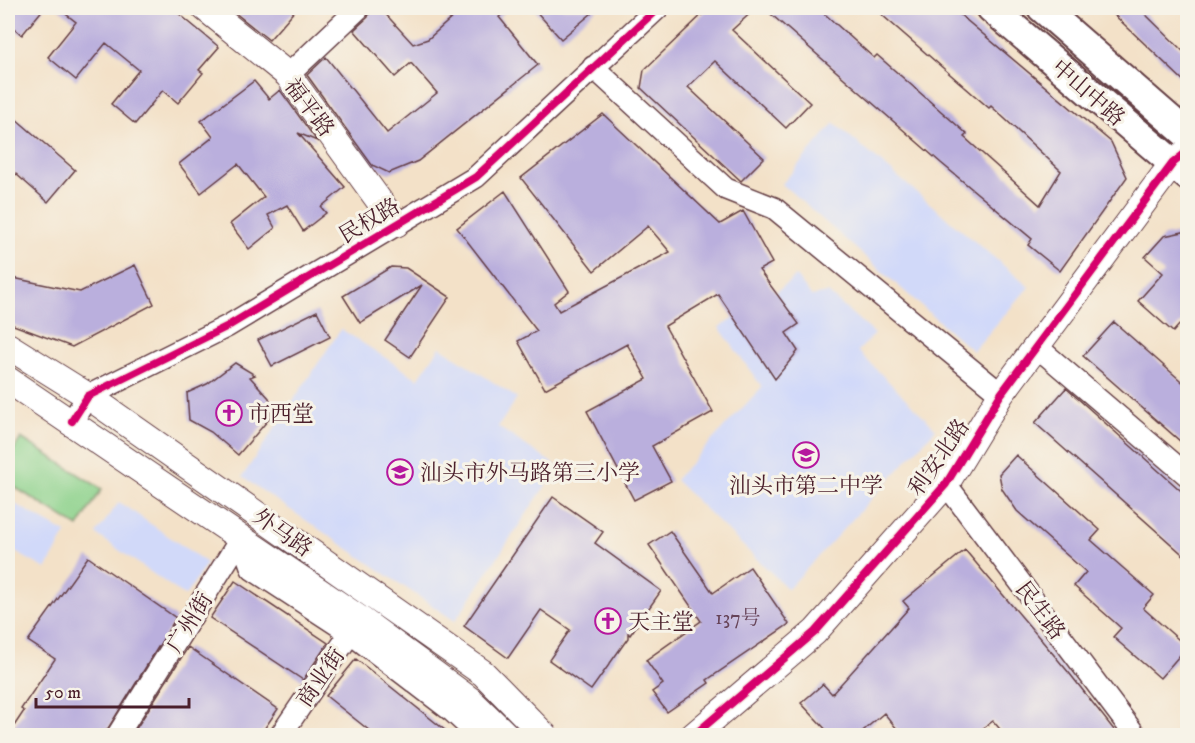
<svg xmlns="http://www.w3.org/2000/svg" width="1195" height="743" viewBox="0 0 1195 743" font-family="'IM FELL DW Pica','Noto Serif SC',serif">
  <rect width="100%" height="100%" fill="#f7f3e8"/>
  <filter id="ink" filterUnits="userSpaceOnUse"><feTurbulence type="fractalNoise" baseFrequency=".0167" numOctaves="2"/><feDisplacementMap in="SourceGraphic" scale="12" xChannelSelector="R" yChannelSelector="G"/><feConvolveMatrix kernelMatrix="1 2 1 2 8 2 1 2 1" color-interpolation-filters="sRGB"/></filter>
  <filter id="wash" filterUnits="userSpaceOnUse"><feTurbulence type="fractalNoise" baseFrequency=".008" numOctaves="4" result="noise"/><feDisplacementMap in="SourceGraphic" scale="24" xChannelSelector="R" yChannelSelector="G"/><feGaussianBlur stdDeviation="1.35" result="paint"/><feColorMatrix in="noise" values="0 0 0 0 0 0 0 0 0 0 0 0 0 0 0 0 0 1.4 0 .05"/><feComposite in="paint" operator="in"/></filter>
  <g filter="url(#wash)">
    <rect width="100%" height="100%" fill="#f3e1c8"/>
    <path fill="#d1d9f9" d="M 834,123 L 1029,287 L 973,351 L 782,184 Z
      M 796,276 L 811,296 L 828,293 L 875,334 L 858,351 L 936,429 L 788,589 L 675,480 L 762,387 L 719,327 L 775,293 Z
      M 341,329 L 418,379 L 440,347 L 517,398 L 498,427 L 558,467 L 455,621 L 242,477 Z
      M 8,500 L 66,533 L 46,569 L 8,548 Z
      M 119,502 L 207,563 L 185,596 L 96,534 Z"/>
    <path fill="#8dd28c" stroke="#6c785c" stroke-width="1.5" d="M 21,438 L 102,489 L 78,527 L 8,483 L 8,459 Z"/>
    <g id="blocks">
      <path fill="#baafdd" d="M 8,8 L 44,8 L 22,35 L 8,23 Z
        M 58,8 L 172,8 L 219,47 L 199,70 L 203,73 L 178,103 L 163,90 L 135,124 L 111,104 L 139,70 L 106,43 L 76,80 L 48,57 L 76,22 Z
        M 229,8 L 297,8 L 269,40 Z
        M 371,8 L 380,8 L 413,44 L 428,39 L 463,8 L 509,8 L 499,17 L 538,65 L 418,161 L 389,173 L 372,165 L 307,75 L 326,57 L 387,133 L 437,93 L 411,63 L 395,77 L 354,30 L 368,17 Z
        M 533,8 L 598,8 L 561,39 Z
        M 709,8 L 756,8 L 732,30 L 810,103 L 786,128 L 715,61 L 688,87 L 764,158 L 741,181 L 641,88 L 644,70 Z
        M 764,8 L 818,8 L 874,58 L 877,55 L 967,134 L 964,137 L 1040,205 L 1061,171 L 991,106 L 989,108 L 874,8 L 952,8 L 1111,142 L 1127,177 L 1060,271 L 1028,245 L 1032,239 L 941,163 Z
        M 1107,8 L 1139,8 L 1188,56 L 1188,85 Z
        M 254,81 L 269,99 L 280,90 L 317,141 L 298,133 L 345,187 L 321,207 L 326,213 L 303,231 L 287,205 L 268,215 L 275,228 L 249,249 L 230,224 L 264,197 L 238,164 L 201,193 L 179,164 L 213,137 L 201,121 Z
        M 8,112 L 75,170 L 48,202 L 8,167 Z
        M 603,114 L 720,224 L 743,211 L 772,263 L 759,270 L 799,324 L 786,333 L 798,351 L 775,379 L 718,294 L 665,326 L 713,412 L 652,446 L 671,481 L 634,500 L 587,411 L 647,379 L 627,344 L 545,389 L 518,341 L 537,331 L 457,228 L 505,191 L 569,291 L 554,303 L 559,311 L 670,252 L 648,226 L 594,271 L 521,178 Z
        M 1188,231 L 1188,315 L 1173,332 L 1138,301 L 1163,273 L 1145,257 L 1164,236 Z
        M 135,265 L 154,304 L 72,347 L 8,323 L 8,277 L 80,292 Z
        M 391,267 L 406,268 L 450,297 L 410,357 L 385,340 L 422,285 L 360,323 L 343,296 Z
        M 317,311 L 330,337 L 272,366 L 258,340 Z
        M 1114,322 L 1188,387 L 1188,448 L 1083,356 Z
        M 235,363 L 255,375 L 250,377 L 269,398 L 272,407 L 269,419 L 238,455 L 211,432 L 189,420 L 187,393 L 207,384 Z
        M 1066,388 L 1188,497 L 1188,559 L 1035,423 Z
        M 1016,455 L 1100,530 L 1091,540 L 1154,595 L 1143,608 L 1187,647 L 1160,678 L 1113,637 L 1121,628 L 1074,586 L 1086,572 L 1017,511 L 1002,489 L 999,474 Z
        M 553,497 L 603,532 L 595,543 L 661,591 L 630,635 L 628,633 L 628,638 L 591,690 L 549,660 L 570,630 L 541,610 L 508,658 L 464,626 Z
        M 670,531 L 713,593 L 750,567 L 789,624 L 707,680 L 709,683 L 667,712 L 652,692 L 663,684 L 646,660 L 701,621 L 649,545 Z
        M 965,550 L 1070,674 L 1118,735 L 1005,735 L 993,721 L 974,735 L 902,735 L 884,713 L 858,735 L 831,735 L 801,703 L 823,684 L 832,694 L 909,608 L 903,601 Z
        M 88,557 L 176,618 L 104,735 L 8,735 L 24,711 L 21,709 L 55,659 L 28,641 Z
        M 235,581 L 328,643 L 303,680 L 210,618 Z
        M 188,647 L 278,709 L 260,735 L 132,735 Z
        M 356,659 L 451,735 L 375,735 L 326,696 Z"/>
    </g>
  </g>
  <g filter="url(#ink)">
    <use href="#blocks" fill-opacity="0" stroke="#633c43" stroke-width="1.5"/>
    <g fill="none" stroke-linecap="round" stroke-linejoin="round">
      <g stroke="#633c43" stroke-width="24">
        <path id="minor" d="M 593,67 L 726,189 L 774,208 L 1001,394
          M 288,75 L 359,8
          M 1036,346 L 1188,476
          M 72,421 L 88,396 L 228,326 L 476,177 L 658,8
          M 946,484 L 1136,736
          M 241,538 L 252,569 L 350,633 L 453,712 L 479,736
          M 117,736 L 241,538
          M 280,736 L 358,622"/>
      </g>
      <g stroke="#633c43" stroke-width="28">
        <path id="tertiary" d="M 205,8 L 288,75 L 396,224
          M 8,346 L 88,396 L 483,673 L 545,736
          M 8,380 L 360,619 L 470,700 L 507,736
          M 693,736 L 815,632 L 946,484 L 1001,394 L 1173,163 L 1188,151"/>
      </g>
      <g stroke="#633c43" stroke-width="32">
        <path id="secondary" d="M 991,8 L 1188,176
          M 1042,8 L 1188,135"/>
      </g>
      <use href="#minor" stroke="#fff" stroke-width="21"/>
      <use href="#tertiary" stroke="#fff" stroke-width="26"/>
      <use href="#secondary" stroke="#fff" stroke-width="28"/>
      <g stroke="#f7f3e8" stroke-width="11">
        <path id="cycleway" d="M 72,421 L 88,396 L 228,326 L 476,177 L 658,8
          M 693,736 L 815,632 L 946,484 L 1001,394 L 1173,163 L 1188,151"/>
      </g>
      <use href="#cycleway" stroke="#d6006c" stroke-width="8"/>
    </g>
  </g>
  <defs>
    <g id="church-ring" transform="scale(1.35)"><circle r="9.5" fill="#f7f3e8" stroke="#b5179e" stroke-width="1.5"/><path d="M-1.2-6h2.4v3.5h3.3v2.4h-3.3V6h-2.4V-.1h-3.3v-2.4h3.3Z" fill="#b5179e"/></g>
    <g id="school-ring" transform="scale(1.35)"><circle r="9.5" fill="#f7f3e8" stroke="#b5179e" stroke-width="1.5"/><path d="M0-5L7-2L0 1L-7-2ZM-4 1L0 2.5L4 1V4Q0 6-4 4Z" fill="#b5179e"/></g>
  </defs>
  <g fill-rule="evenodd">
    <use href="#church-ring" x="229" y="413"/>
    <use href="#school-ring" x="806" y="455"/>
    <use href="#school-ring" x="400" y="472"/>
    <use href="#church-ring" x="608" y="621"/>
  </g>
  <g text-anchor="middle" stroke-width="6" stroke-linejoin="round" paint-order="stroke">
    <g font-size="20" fill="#664358">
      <text x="738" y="624">137号</text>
    </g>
    <g font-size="22" fill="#4a1f2b" stroke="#f7f3e8">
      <text transform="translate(1089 92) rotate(41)" y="8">中山中路</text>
      <text transform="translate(310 107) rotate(53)" y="8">福平路</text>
      <text transform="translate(369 220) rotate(-31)" y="8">民权路</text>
      <text transform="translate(938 457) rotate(-55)" y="8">利安北路</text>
      <text transform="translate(283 532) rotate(35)" y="8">外马路</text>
      <text transform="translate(1041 610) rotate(53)" y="8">民生路</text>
      <text transform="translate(189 622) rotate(-58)" y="8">广州街</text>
      <text transform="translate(320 677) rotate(-55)" y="8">商业街</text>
    </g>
    <g font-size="22" fill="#4a1f2b" stroke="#f7f3e8" text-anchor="start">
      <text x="248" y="421">市西堂</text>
      <text x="420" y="480">汕头市外马路第三小学</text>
      <text x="806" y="493" text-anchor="middle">汕头市第二中学</text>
      <text x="628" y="629">天主堂</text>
    </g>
  </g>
  <rect width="1195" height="743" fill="none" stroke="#f7f3e8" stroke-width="30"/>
  <path d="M36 698v9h153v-9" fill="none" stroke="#4a1f2b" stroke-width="3"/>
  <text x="45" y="698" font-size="18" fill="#4a1f2b" stroke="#f7f3e8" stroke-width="4.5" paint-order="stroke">50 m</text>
</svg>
